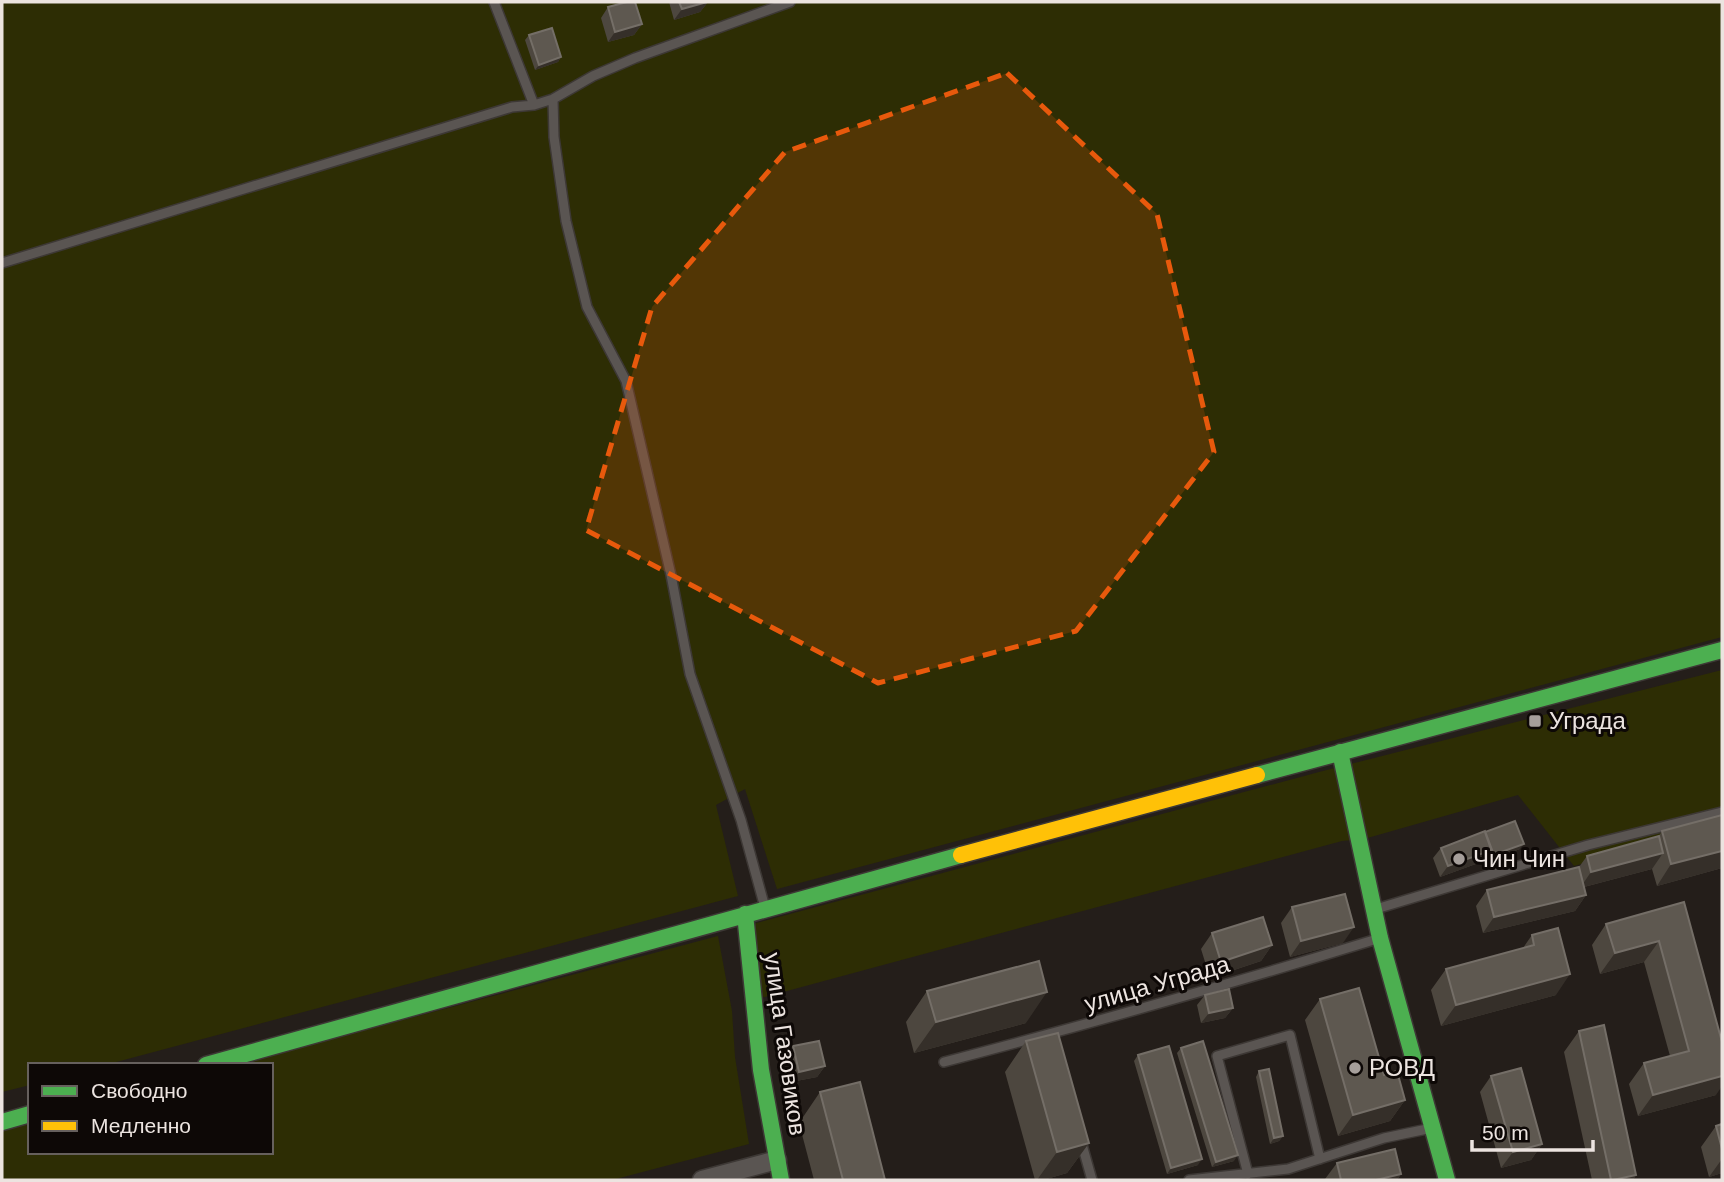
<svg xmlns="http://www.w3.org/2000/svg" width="1724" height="1182" viewBox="0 0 1724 1182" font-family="Helvetica,sans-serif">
  <rect width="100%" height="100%" fill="#241e1a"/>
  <path fill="#2d2d04" d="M 2,2 L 1722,2 L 1722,637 L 777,889 L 745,789 L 716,805 L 738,896 L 105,1065 L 30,1065 L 30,1085 L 2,1092 Z
    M 1722,670 L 1722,823 L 1574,866 L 1518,795 L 1364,839 L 1342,841 L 746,1002 L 745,926 L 1319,772 Z
    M 718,936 L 732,1011 L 735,1057 L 749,1144 L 612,1180 L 2,1180 L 2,1130 L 30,1122 L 30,1152 L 271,1152 L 271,1065 L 234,1065 Z"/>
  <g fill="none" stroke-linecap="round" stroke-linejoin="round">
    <g stroke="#3d3835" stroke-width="12">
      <path id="lane" d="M 494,2 L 534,105
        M 553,99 L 593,76 L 635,58 L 790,2
        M 2,263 L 512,107 L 534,105 L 553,99 L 554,137 L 566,221 L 587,307 L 626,381 L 671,575 L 690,674 L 741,820 L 764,904
        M 1376,909 L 1588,845 L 1722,812
        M 944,1062 C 1089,1024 1234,983 1377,939
        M 1081,1141 L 1092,1180
        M 1248,1174 L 1217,1056 L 1290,1035 L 1320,1159
        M 1189,1180 L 1288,1169 L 1384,1138 L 1432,1128"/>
    </g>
    <g stroke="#3d3835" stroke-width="21">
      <path id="street" d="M 702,1180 L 777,1160"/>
    </g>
    <g stroke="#3d3835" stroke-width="19">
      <path id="fast" d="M 1340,752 L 1380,938 L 1447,1180
        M 1257,775 L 1722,650
        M 745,914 L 761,1070 L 781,1180
        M 206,1065 L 961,855
        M 2,1122 L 30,1114"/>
    </g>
    <g stroke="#3d3835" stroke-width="19">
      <path id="slow" d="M 961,855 L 1257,775"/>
    </g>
    <use href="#lane" stroke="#5a5552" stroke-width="9"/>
    <use href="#street" stroke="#5a5552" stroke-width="18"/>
    <use href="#fast" stroke="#4caf50" stroke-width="16"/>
    <use href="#slow" stroke="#ffc107" stroke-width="16"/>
  </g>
  <path fill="#4d473f" d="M 669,2 L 708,2 L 700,12 L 674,20 Z
    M 608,7 L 642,24 L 634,35 L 608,42 L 601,18 Z
    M 529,35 L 561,57 L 558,62 L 535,70 L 525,40 Z
    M 1722,815 L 1722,868 L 1657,886 L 1652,869 L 1584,887 L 1586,895 L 1575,911 L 1483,933 L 1476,906 L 1487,890 L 1579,867 L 1587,856 L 1659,836 L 1662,831 Z
    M 1441,848 L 1520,849 L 1490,860 L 1488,855 L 1484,861 L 1440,877 L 1433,858 Z
    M 1684,902 L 1716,1095 L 1638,1116 L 1629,1084 L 1644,1063 L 1670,1056 L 1644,962 L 1600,974 L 1592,945 L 1606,924 Z
    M 1292,907 L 1343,943 L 1290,957 L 1281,923 Z
    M 1212,933 L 1272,945 L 1261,961 L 1210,978 L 1201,949 Z
    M 1532,935 L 1556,995 L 1441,1026 L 1431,990 L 1446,969 L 1523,948 Z
    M 927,991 L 1026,1023 L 914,1053 L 906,1022 Z
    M 1205,995 L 1233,1008 L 1225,1018 L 1201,1023 L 1197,1005 Z
    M 1320,999 L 1405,1100 L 1390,1121 L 1338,1136 L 1305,1020 Z
    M 1579,1031 L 1636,1175 L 1633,1180 L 1592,1180 L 1564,1052 Z
    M 1026,1041 L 1089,1143 L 1067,1173 L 1043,1180 L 1035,1180 L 1005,1072 Z
    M 793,1046 L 825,1066 L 817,1077 L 791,1082 L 786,1057 Z
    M 1181,1048 L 1234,1161 L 1212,1167 L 1177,1053 Z
    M 1138,1055 L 1198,1165 L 1167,1174 L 1134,1061 Z
    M 1259,1071 L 1283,1136 L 1279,1141 L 1270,1144 L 1256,1077 Z
    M 1491,1076 L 1542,1144 L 1531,1160 L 1501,1168 L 1480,1092 Z
    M 820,1092 L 885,1180 L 814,1180 L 799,1123 Z
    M 1722,1124 L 1722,1173 L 1709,1177 L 1701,1147 L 1716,1126 Z
    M 1337,1163 L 1401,1174 L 1397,1180 L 1326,1180 L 1325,1179 Z"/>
  <path fill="#352f29" d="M 708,2 L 700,12 L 674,20 L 682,9 Z
    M 642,24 L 634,35 L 608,42 L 615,32 Z
    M 561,57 L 558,62 L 535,70 L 539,65 Z
    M 1524,844 L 1520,849 L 1490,860 L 1493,855 Z
    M 1492,850 L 1484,861 L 1440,877 L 1448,866 Z
    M 1722,851 L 1722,868 L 1657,886 L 1671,864 Z
    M 1663,853 L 1652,869 L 1580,888 L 1591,872 Z
    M 1586,895 L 1575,911 L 1483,933 L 1494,917 Z
    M 1354,927 L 1343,943 L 1290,957 L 1301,941 Z
    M 1659,941 L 1644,962 L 1600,974 L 1615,953 Z
    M 1272,945 L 1261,961 L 1210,978 L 1221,962 Z
    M 1570,974 L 1556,995 L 1441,1026 L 1456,1005 Z
    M 1047,992 L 1026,1023 L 914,1053 L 936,1022 Z
    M 1233,1008 L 1225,1018 L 1201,1023 L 1209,1013 Z
    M 825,1066 L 817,1077 L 791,1082 L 799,1072 Z
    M 1722,1076 L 1722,1086 L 1716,1095 L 1638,1116 L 1653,1095 Z
    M 1405,1100 L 1390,1121 L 1338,1136 L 1353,1115 Z
    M 1283,1136 L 1279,1141 L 1270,1144 L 1274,1138 Z
    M 1089,1143 L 1067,1173 L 1043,1180 L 1037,1180 L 1057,1152 Z
    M 1542,1144 L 1531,1160 L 1501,1168 L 1513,1152 Z
    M 1238,1155 L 1234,1161 L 1212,1167 L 1216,1162 Z
    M 1202,1159 L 1198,1165 L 1167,1174 L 1171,1168 Z
    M 1722,1159 L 1722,1173 L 1709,1177 Z
    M 1401,1174 L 1397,1180 L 1376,1180 Z
    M 1636,1175 L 1633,1180 L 1613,1180 Z"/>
  <path fill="#5e5850" stroke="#746e67" stroke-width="2" d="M 627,2 L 635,2 L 642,24 L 615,32 L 608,7 Z
    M 679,2 L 707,2 L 682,9 Z
    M 552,28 L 561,57 L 539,65 L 529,35 Z
    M 1722,815 L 1722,851 L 1671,864 L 1662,831 Z
    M 1515,821 L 1524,844 L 1493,855 L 1485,832 Z
    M 1485,831 L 1492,850 L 1448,866 L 1441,848 Z
    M 1659,836 L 1663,853 L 1591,872 L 1587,856 Z
    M 1579,867 L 1586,895 L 1494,917 L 1487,890 Z
    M 1345,894 L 1354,927 L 1301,941 L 1292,907 Z
    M 1684,902 L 1722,1042 L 1722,1076 L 1653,1095 L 1644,1063 L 1689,1051 L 1659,941 L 1615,953 L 1606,924 Z
    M 1263,917 L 1272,945 L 1221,962 L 1212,933 Z
    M 1558,928 L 1570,974 L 1456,1005 L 1446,969 L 1534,945 L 1532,935 Z
    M 1039,961 L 1047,992 L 936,1022 L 927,991 Z
    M 1359,988 L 1384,1075 L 1397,1071 L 1405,1100 L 1353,1115 L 1320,999 Z
    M 1229,989 L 1233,1008 L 1209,1013 L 1205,995 Z
    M 1604,1025 L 1636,1175 L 1613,1180 L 1611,1180 L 1579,1031 Z
    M 1058,1033 L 1089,1143 L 1057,1152 L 1026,1041 Z
    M 819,1041 L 825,1066 L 799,1072 L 793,1046 Z
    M 1203,1041 L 1238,1155 L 1216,1162 L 1181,1048 Z
    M 1169,1046 L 1202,1159 L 1171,1168 L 1138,1055 Z
    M 1521,1068 L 1542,1144 L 1513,1152 L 1491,1076 Z
    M 1269,1069 L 1283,1136 L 1274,1138 L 1259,1071 Z
    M 860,1082 L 885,1180 L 843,1180 L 820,1092 Z
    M 1722,1124 L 1722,1149 L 1716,1126 Z
    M 1395,1149 L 1401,1174 L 1376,1180 L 1341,1180 L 1337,1163 Z"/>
  <path fill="#e8590c" fill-opacity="0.2" stroke="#e8590c" stroke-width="5" stroke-dasharray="14 9" stroke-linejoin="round" d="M 1007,73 L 1157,214 L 1214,452 L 1076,631 L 878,683 L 586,530 L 652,307 L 785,152 Z"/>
  <g fill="#a69f9b" stroke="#0d0806" stroke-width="2.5">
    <rect x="1528" y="714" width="14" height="14" rx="3.5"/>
    <circle cx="1459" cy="859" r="7"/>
    <circle cx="1355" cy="1068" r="7"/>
  </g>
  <g text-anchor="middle" stroke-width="6" stroke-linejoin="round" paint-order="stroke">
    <g font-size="24" fill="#ece4e0" stroke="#0d0806" text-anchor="start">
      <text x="1549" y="729">Уграда</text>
      <text x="1473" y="867">Чин Чин</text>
      <text x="1369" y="1076">РОВД</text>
    </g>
    <g font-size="24" fill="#ece4e0" stroke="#0d0806">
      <text transform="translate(1157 984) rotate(-16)" y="8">улица Уграда</text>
      <text transform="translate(785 1044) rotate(82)" y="8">улица Газовиков</text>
    </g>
  </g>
  <rect width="1724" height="1182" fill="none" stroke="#ece4e0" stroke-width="7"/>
  <rect x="28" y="1063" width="245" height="91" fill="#0d0806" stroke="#66605d" stroke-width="2"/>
  <rect x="42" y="1086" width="35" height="10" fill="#4caf50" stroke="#66605d" stroke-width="2"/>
  <text x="91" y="1098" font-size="21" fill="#ece4e0">Свободно</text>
  <rect x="42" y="1121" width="35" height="10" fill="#ffc107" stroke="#66605d" stroke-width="2"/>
  <text x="91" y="1133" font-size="21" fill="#ece4e0">Медленно</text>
  <path d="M1472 1140v10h121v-10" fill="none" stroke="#ece4e0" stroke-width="3.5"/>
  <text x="1482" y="1140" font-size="21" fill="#ece4e0" stroke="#0d0806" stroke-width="5" paint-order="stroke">50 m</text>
</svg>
